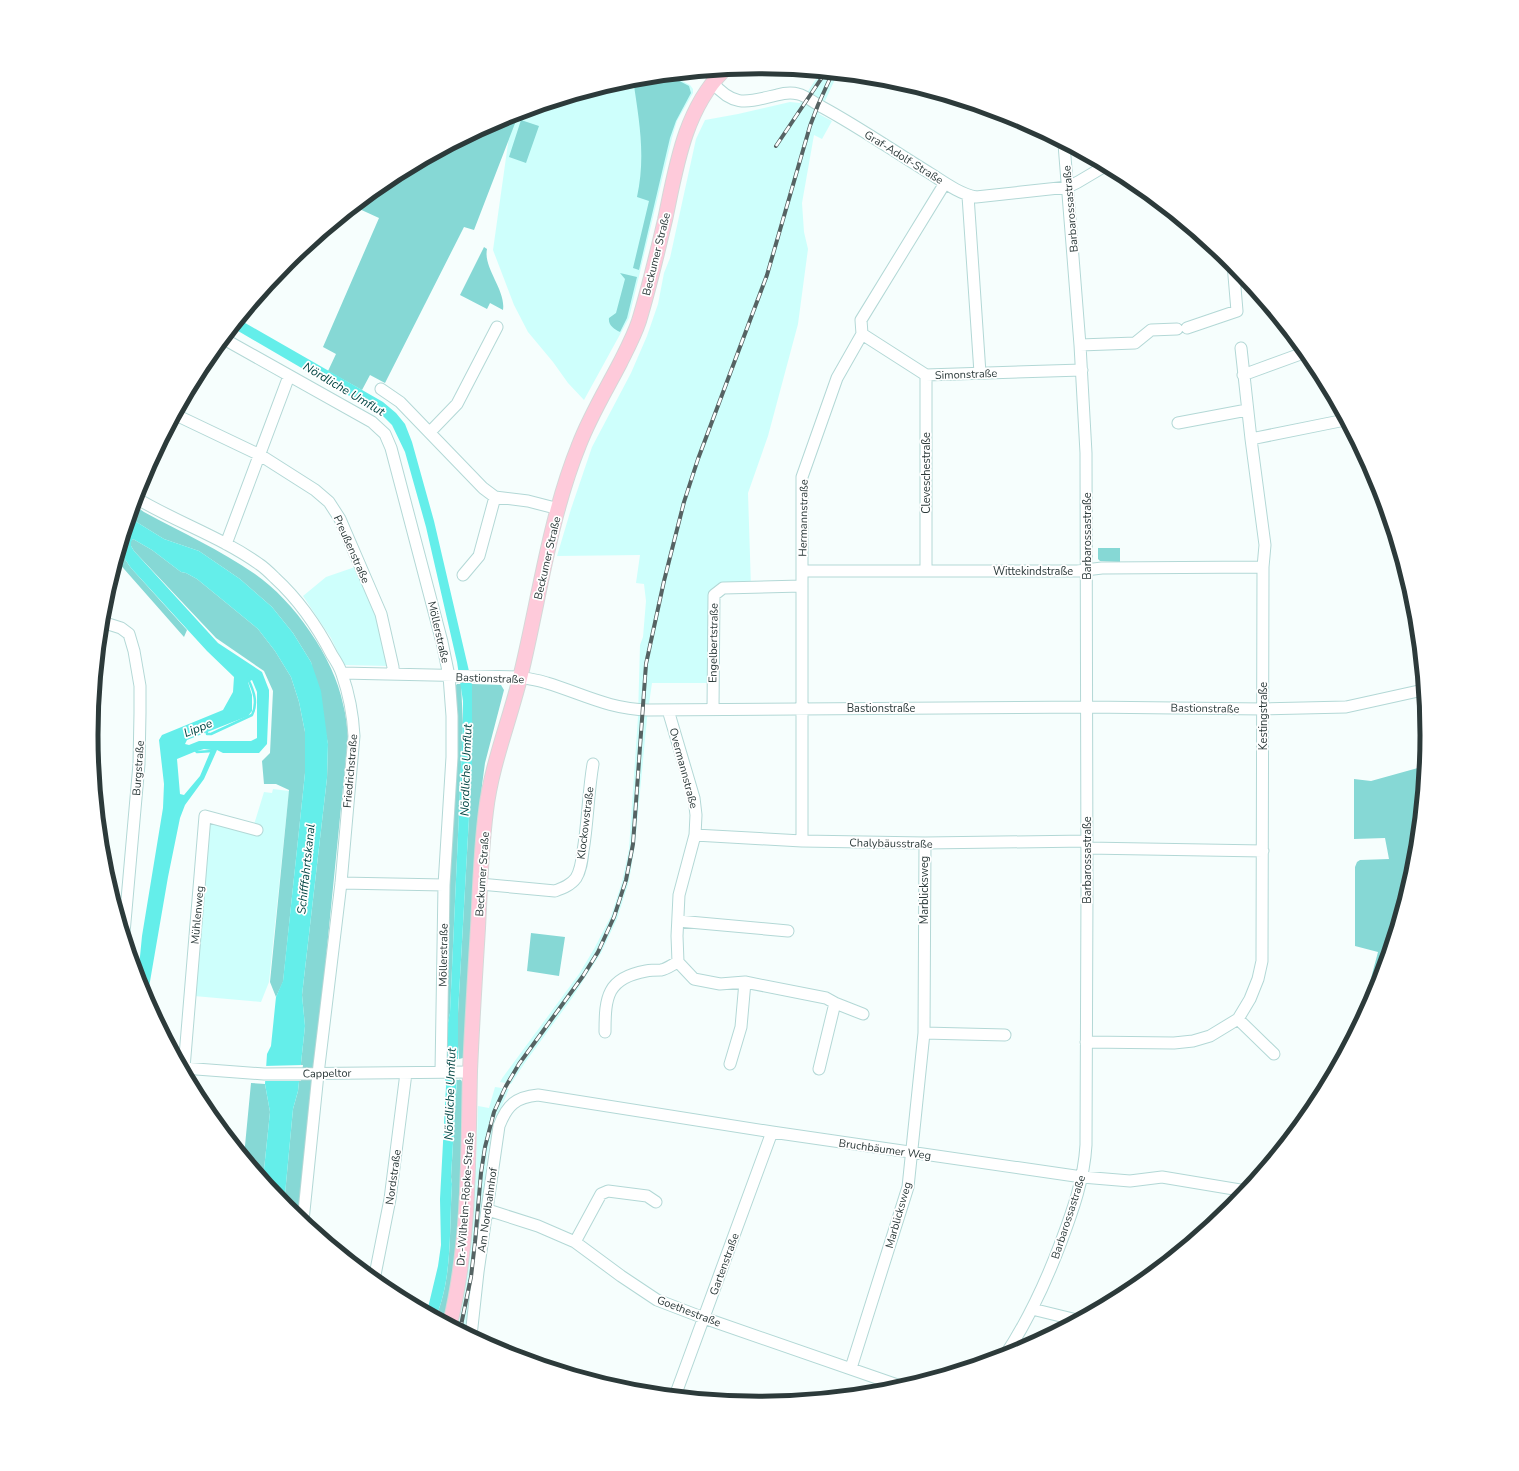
<svg xmlns="http://www.w3.org/2000/svg" width="1519" height="1471" viewBox="0 0 1519 1471" font-family="'Nunito Sans',sans-serif">
  <rect width="100%" height="100%" fill="#f6fefd"/>
  <path fill="#cefffc" d="M 820,73 L 837,75 L 819,114 L 832,121 L 822,139 L 814,135 L 802,203 L 804,232 L 808,249 L 798,324 L 768,436 L 748,493 L 751,587 L 714,595 L 713,683 L 652,683 L 647,718 L 635,845 L 629,881 L 617,919 L 601,953 L 572,998 L 524,1064 L 511,1084 L 500,1082 L 503,1077 L 579,974 L 594,949 L 611,916 L 622,882 L 629,849 L 638,717 L 640,645 L 643,637 L 646,601 L 644,584 L 636,583 L 640,555 L 557,556 L 571,509 L 592,447 L 631,373 L 647,336 L 658,304 L 664,273 L 670,258 L 696,139 L 705,120 L 738,114 L 790,102 L 800,103 Z
    M 673,76 L 690,85 L 693,89 L 693,93 L 677,121 L 672,138 L 629,318 L 584,400 L 568,383 L 553,362 L 528,332 L 514,305 L 493,250 L 512,115 L 629,80 Z
    M 355,567 L 378,618 L 389,666 L 344,665 L 331,638 L 303,596 L 326,577 Z
    M 273,789 L 289,791 L 269,982 L 261,1002 L 194,996 L 208,825 L 211,822 L 252,831 L 264,792 L 272,793 Z
    M 495,1087 L 509,1089 L 493,1127 L 487,1158 L 482,1211 L 470,1303 L 464,1332 L 457,1328 L 467,1263 L 470,1234 L 476,1172 L 478,1106 L 489,1108 Z"/>
  <path fill="#86d8d5" d="M 670,76 L 689,86 L 691,93 L 676,121 L 670,138 L 639,270 L 633,268 L 649,201 L 637,197 C 646,156 639,120 633,79 Z
    M 519,113 L 474,230 L 464,227 L 385,383 L 370,375 L 362,390 L 328,371 L 336,354 L 323,347 L 379,218 L 355,207 L 388,180 L 504,118 Z
    M 521,120 L 539,126 L 526,163 L 509,157 Z
    M 484,247 L 487,249 C 483,268 506,290 503,310 L 490,303 L 487,309 L 460,295 Z
    M 620,273 L 637,277 L 627,318 L 620,332 C 614,329 608,325 609,318 L 616,313 L 625,279 Z
    M 134,505 L 144,512 C 181,532 220,550 255,574 C 294,601 334,658 343,704 C 346,715 347,726 348,737 L 300,1219 L 284,1205 L 293,1109 L 298,1091 L 305,1026 L 302,995 L 327,778 L 328,744 L 311,662 L 293,633 L 272,607 L 240,579 L 199,551 L 164,539 L 130,518 Z
    M 133,539 L 152,550 L 181,572 L 186,573 L 197,579 L 258,629 L 275,651 L 291,677 L 299,702 L 305,732 L 305,773 L 283,982 L 276,997 L 270,982 L 289,790 L 276,784 L 264,784 L 262,761 L 270,753 L 273,691 L 264,671 L 216,638 L 134,551 L 131,546 L 130,542 Z
    M 1098,548 L 1120,548 L 1120,562 L 1100,561 L 1098,559 Z
    M 120,552 L 131,568 L 187,630 L 184,637 L 117,561 Z
    M 457,684 L 461,684 L 463,724 L 450,1013 L 445,1038 L 454,688 Z
    M 472,684 L 501,685 L 504,690 L 485,763 L 482,785 L 464,1056 L 463,1058 L 459,1059 L 457,1032 L 458,1013 L 472,764 Z
    M 1425,766 L 1415,866 L 1377,992 L 1368,1008 L 1363,1008 L 1378,952 L 1355,946 L 1355,867 L 1357,862 L 1360,860 L 1389,859 L 1385,838 L 1354,839 L 1354,779 L 1371,781 Z
    M 531,933 L 565,937 L 559,976 L 527,971 Z
    M 457,1079 L 461,1080 L 464,1085 L 461,1231 L 445,1322 L 436,1317 C 453,1275 449,1229 452,1184 L 451,1177 Z
    M 251,1083 L 265,1084 L 270,1112 L 263,1179 L 244,1156 Z"/>
  <path fill="#64eeea" fill-rule="evenodd" d="M 240,320 L 383,402 L 396,413 L 405,424 L 412,442 L 434,521 L 472,684 L 472,764 L 458,1013 L 458,1058 L 451,1177 L 452,1184 C 449,1229 453,1275 436,1317 L 427,1312 L 438,1266 L 441,1245 L 440,1199 L 446,1086 L 445,1079 L 445,1038 L 450,1012 L 463,724 L 463,701 L 457,662 L 426,527 L 405,452 L 392,425 L 382,415 L 233,328 Z
    M 130,518 L 164,539 L 199,551 L 240,579 L 272,607 L 293,633 L 311,662 L 321,691 L 328,744 L 327,778 L 302,995 L 305,1026 L 298,1091 L 293,1109 L 284,1205 L 263,1179 L 270,1112 L 265,1084 L 267,1054 L 271,1046 L 276,997 L 283,981 L 305,773 L 305,732 L 299,702 L 291,677 L 275,651 L 258,629 L 197,579 L 186,573 L 181,572 L 152,550 L 133,539 L 131,542 L 131,546 L 134,551 L 218,643 L 262,672 L 269,690 L 269,696 L 267,744 L 259,753 L 223,753 L 217,750 L 204,779 L 185,805 L 180,818 L 168,877 L 148,993 L 149,1004 L 142,991 L 138,977 L 142,936 L 163,808 L 164,784 L 159,740 L 162,735 L 223,710 L 233,692 L 234,677 L 207,651 L 131,568 L 120,552 ZM 252,680 L 257,692 L 257,738 L 251,741 L 199,741 L 189,745 L 185,744 L 187,740 L 248,716 L 252,711 L 252,695 L 248,682 ZM 204,749 L 211,750 L 200,776 L 184,795 L 180,794 L 177,759 L 194,752 Z
    M 102,843 L 106,846 L 109,854 L 104,867 Z"/>
  <path fill="#f6fefd" d="M 445,1058 L 459,1059 L 459,1080 L 445,1079 Z
    M 303,1065 L 301,1081 L 263,1081 L 264,1066 Z"/>
  <g fill="none" stroke-linecap="round" stroke-linejoin="round">
    <path stroke="#64eeea" stroke-width="2.5" d="M 206,729 L 207,734 L 211,734 L 252,715 C 258,703 254,691 248,679
      M 195,750 L 197,752 L 213,751"/>
    <g stroke="#b3d8d6" stroke-width="13">
      <path id="minor" d="M 712,82 C 734,108 747,102 777,95 C 784,93 791,92 798,94 C 807,96 814,103 822,107 C 859,127 895,152 931,174 C 945,183 960,194 976,197 L 1068,187 L 1078,182 L 1105,166
        M 968,196 L 980,373
        M 1187,328 L 1237,311 L 1233,264
        M 862,334 L 926,375 L 1082,370
        M 224,339 L 372,422 L 385,434 L 391,448 L 442,642 L 449,676 L 452,716 L 452,757 L 444,885 L 441,1072
        M 1080,345 L 1135,343 L 1151,330 L 1177,329
        M 1243,375 L 1306,352
        M 381,389 L 400,402 L 483,488 L 495,497 L 528,501 L 559,509
        M 176,415 L 260,455 L 315,490 L 329,502 L 340,519 L 381,614 L 393,667 L 393,674
        M 1178,423 L 1247,410
        M 430,432 L 457,404 L 497,327
        M 1251,439 L 1345,420
        M 136,498 C 176,522 221,537 259,564 C 265,568 270,573 275,578 C 299,600 317,626 332,655 C 336,661 340,668 342,674 C 349,694 353,716 354,736 L 341,883 L 318,1074 L 303,1221
        M 226,544 L 289,376
        M 802,571 L 1077,571 L 1102,568 L 1263,567
        M 926,571 L 926,375
        M 463,575 L 479,556 L 495,497
        M 102,622 L 121,628 L 129,634 L 134,651 L 140,686 L 140,713 L 139,764 L 124,933
        M 342,673 L 520,677 C 529,679 539,680 547,683 C 583,694 609,709 648,710 L 1087,707 L 1263,709 L 1346,707 L 1423,690
        M 713,709 L 714,595 L 723,588 L 802,586
        M 668,710 L 694,798 L 696,815 L 695,835 L 679,895 L 677,936 L 678,962
        M 695,835 L 802,841 L 925,843 L 1087,841
        M 802,841 L 802,477 L 837,378 L 862,334 L 861,320 L 945,183
        M 1087,848 L 1263,851
        M 341,883 L 444,885
        M 480,884 L 555,891 C 563,888 571,885 576,878 C 581,870 582,860 583,851 C 588,822 588,793 593,764
        M 678,921 L 788,931
        M 835,1003 L 863,1014
        M 1238,1019 L 1274,1054
        M 605,1032 C 605,997 607,978 646,971 C 651,970 656,970 661,970 C 667,969 673,964 678,962 L 694,979 L 720,984 L 745,982 L 826,998 L 835,1003 L 819,1069
        M 924,1033 L 1005,1035
        M 1086,1042 L 1174,1043 L 1193,1041 L 1210,1036 L 1238,1019 L 1250,999 L 1258,979 L 1262,961 L 1263,567 L 1265,545 L 1251,439 L 1241,348
        M 730,1064 L 741,1027 L 745,982
        M 183,1068 L 264,1074 L 470,1072
        M 184,1068 L 205,816 L 257,830
        M 488,1210 L 538,1226 L 575,1242 L 621,1276 L 657,1300 L 704,1318 L 903,1387
        M 575,1242 L 601,1194 L 608,1191 L 647,1196 L 656,1202
        M 374,1280 L 390,1199 L 406,1073
        M 1032,1309 L 1077,1320
        M 471,1336 L 478,1272 L 499,1126 C 507,1105 516,1097 538,1095 L 772,1132 L 1082,1177 L 1130,1181 L 1162,1177 L 1246,1191
        M 1004,1357 C 1028,1321 1046,1282 1061,1242 C 1073,1210 1084,1179 1086,1145 L 1087,888 L 1086,453 L 1080,345 L 1064,144
        M 851,1368 L 908,1187 L 924,1033 L 925,843
        M 675,1396 L 772,1132"/>
    </g>
    <g stroke="#d5d8d8" stroke-width="16">
      <path id="major" d="M 450,1324 C 470,1241 468,1157 470,1071 C 472,1024 475,976 478,928 C 480,889 481,850 486,811 C 491,767 509,722 520,678 C 539,601 549,519 579,445 C 590,416 606,390 620,363 C 627,349 634,336 639,321 C 649,288 657,254 665,220 C 676,168 684,111 723,71"/>
    </g>
    <use href="#minor" stroke="#fff" stroke-width="11"/>
    <use href="#major" stroke="#fecada" stroke-width="14"/>
    <g stroke="#566363" stroke-width="4">
      <path id="rail" d="M 776,146 L 825,73
        M 460,1330 L 471,1277 L 475,1242 L 481,1173 L 485,1147 L 494,1112 L 506,1086 L 519,1064 L 583,976 L 598,952 L 614,917 L 626,880 L 633,844 L 646,664 L 664,581 L 684,502 L 698,459 L 767,275 L 810,126 L 818,105 L 832,74"/>
    </g>
    <use href="#rail" stroke="#fff" stroke-width="2.5" stroke-dasharray="8" stroke-linecap="butt"/>
  </g>
  <g text-anchor="middle" stroke-width="3.5" stroke-linejoin="round" paint-order="stroke">
    <g font-size="11" fill="#2c3a3a" stroke="#fff">
      <text transform="translate(904 157) rotate(32)" y="4">Graf-Adolf-Straße</text>
      <text transform="translate(1070 209) rotate(-95)" y="4">Barbarossastraße</text>
      <text transform="translate(656 254) rotate(-76)" y="4">Beckumer Straße</text>
      <text transform="translate(966 374) rotate(-2)" y="4">Simonstraße</text>
      <text transform="translate(926 473) rotate(-90)" y="4">Cleveschestraße</text>
      <text transform="translate(803 518) rotate(-89)" y="4">Hermannstraße</text>
      <text transform="translate(1087 536) rotate(-90)" y="4">Barbarossastraße</text>
      <text transform="translate(352 549) rotate(66)" y="4">Preußenstraße</text>
      <text transform="translate(547 558) rotate(-77)" y="4">Beckumer Straße</text>
      <text x="1033" y="575">Wittekindstraße</text>
      <text transform="translate(439 632) rotate(77)" y="4">Möllerstraße</text>
      <text transform="translate(713 643) rotate(-89)" y="4">Engelbertstraße</text>
      <text transform="translate(490 678) rotate(2)" y="4">Bastionstraße</text>
      <text x="881" y="712">Bastionstraße</text>
      <text transform="translate(1205 708) rotate(1)" y="4">Bastionstraße</text>
      <text transform="translate(1263 716) rotate(-90)" y="4">Kestingstraße</text>
      <text transform="translate(138 768) rotate(-86)" y="4">Burgstraße</text>
      <text transform="translate(684 768) rotate(75)" y="4">Overmannstraße</text>
      <text transform="translate(350 771) rotate(-85)" y="4">Friedrichstraße</text>
      <text transform="translate(585 823) rotate(-83)" y="4">Klockowstraße</text>
      <text transform="translate(891 843) rotate(1)" y="4">Chalybäusstraße</text>
      <text transform="translate(1087 860) rotate(-90)" y="4">Barbarossastraße</text>
      <text transform="translate(482 874) rotate(-86)" y="4">Beckumer Straße</text>
      <text transform="translate(924 890) rotate(-90)" y="4">Marblicksweg</text>
      <text transform="translate(197 915) rotate(-85)" y="4">Mühlenweg</text>
      <text transform="translate(443 955) rotate(-89)" y="4">Möllerstraße</text>
      <text transform="translate(327 1073) rotate(-1)" y="4">Cappeltor</text>
      <text transform="translate(885 1149) rotate(8)" y="4">Bruchbäumer Weg</text>
      <text transform="translate(393 1177) rotate(-82)" y="4">Nordstraße</text>
      <text transform="translate(465 1199) rotate(-86)" y="4">Dr.-Wilhelm-Röpke-Straße</text>
      <text transform="translate(487 1210) rotate(-82)" y="4">Am Nordbahnhof</text>
      <text transform="translate(898 1215) rotate(-74)" y="4">Marblicksweg</text>
      <text transform="translate(1068 1217) rotate(-72)" y="4">Barbarossastraße</text>
      <text transform="translate(724 1264) rotate(-70)" y="4">Gartenstraße</text>
      <text transform="translate(689 1311) rotate(21)" y="4">Goethestraße</text>
    </g>
    <g font-size="12" font-style="italic" fill="#004442" stroke="#fff">
      <text transform="translate(344 389) rotate(31)" y="4">Nördliche Umflut</text>
      <text transform="translate(198 728) rotate(-22)" y="4">Lippe</text>
      <text transform="translate(466 770) rotate(-88)" y="4">Nördliche Umflut</text>
      <text transform="translate(306 869) rotate(-84)" y="4">Schifffahrtskanal</text>
      <text transform="translate(450 1094) rotate(-88)" y="4">Nördliche Umflut</text>
    </g>
  </g>
  <path d="M0 0H1519V1471H0ZM98 735a661 661 0 1 1 1322 0a661 661 0 1 1-1322 0Z" fill="#fff" fill-rule="evenodd"/>
  <path fill="none" stroke="#2c3a3a" stroke-width="5" d="M98 735a661 661 0 1 1 1322 0a661 661 0 1 1-1322 0Z"/>
</svg>
